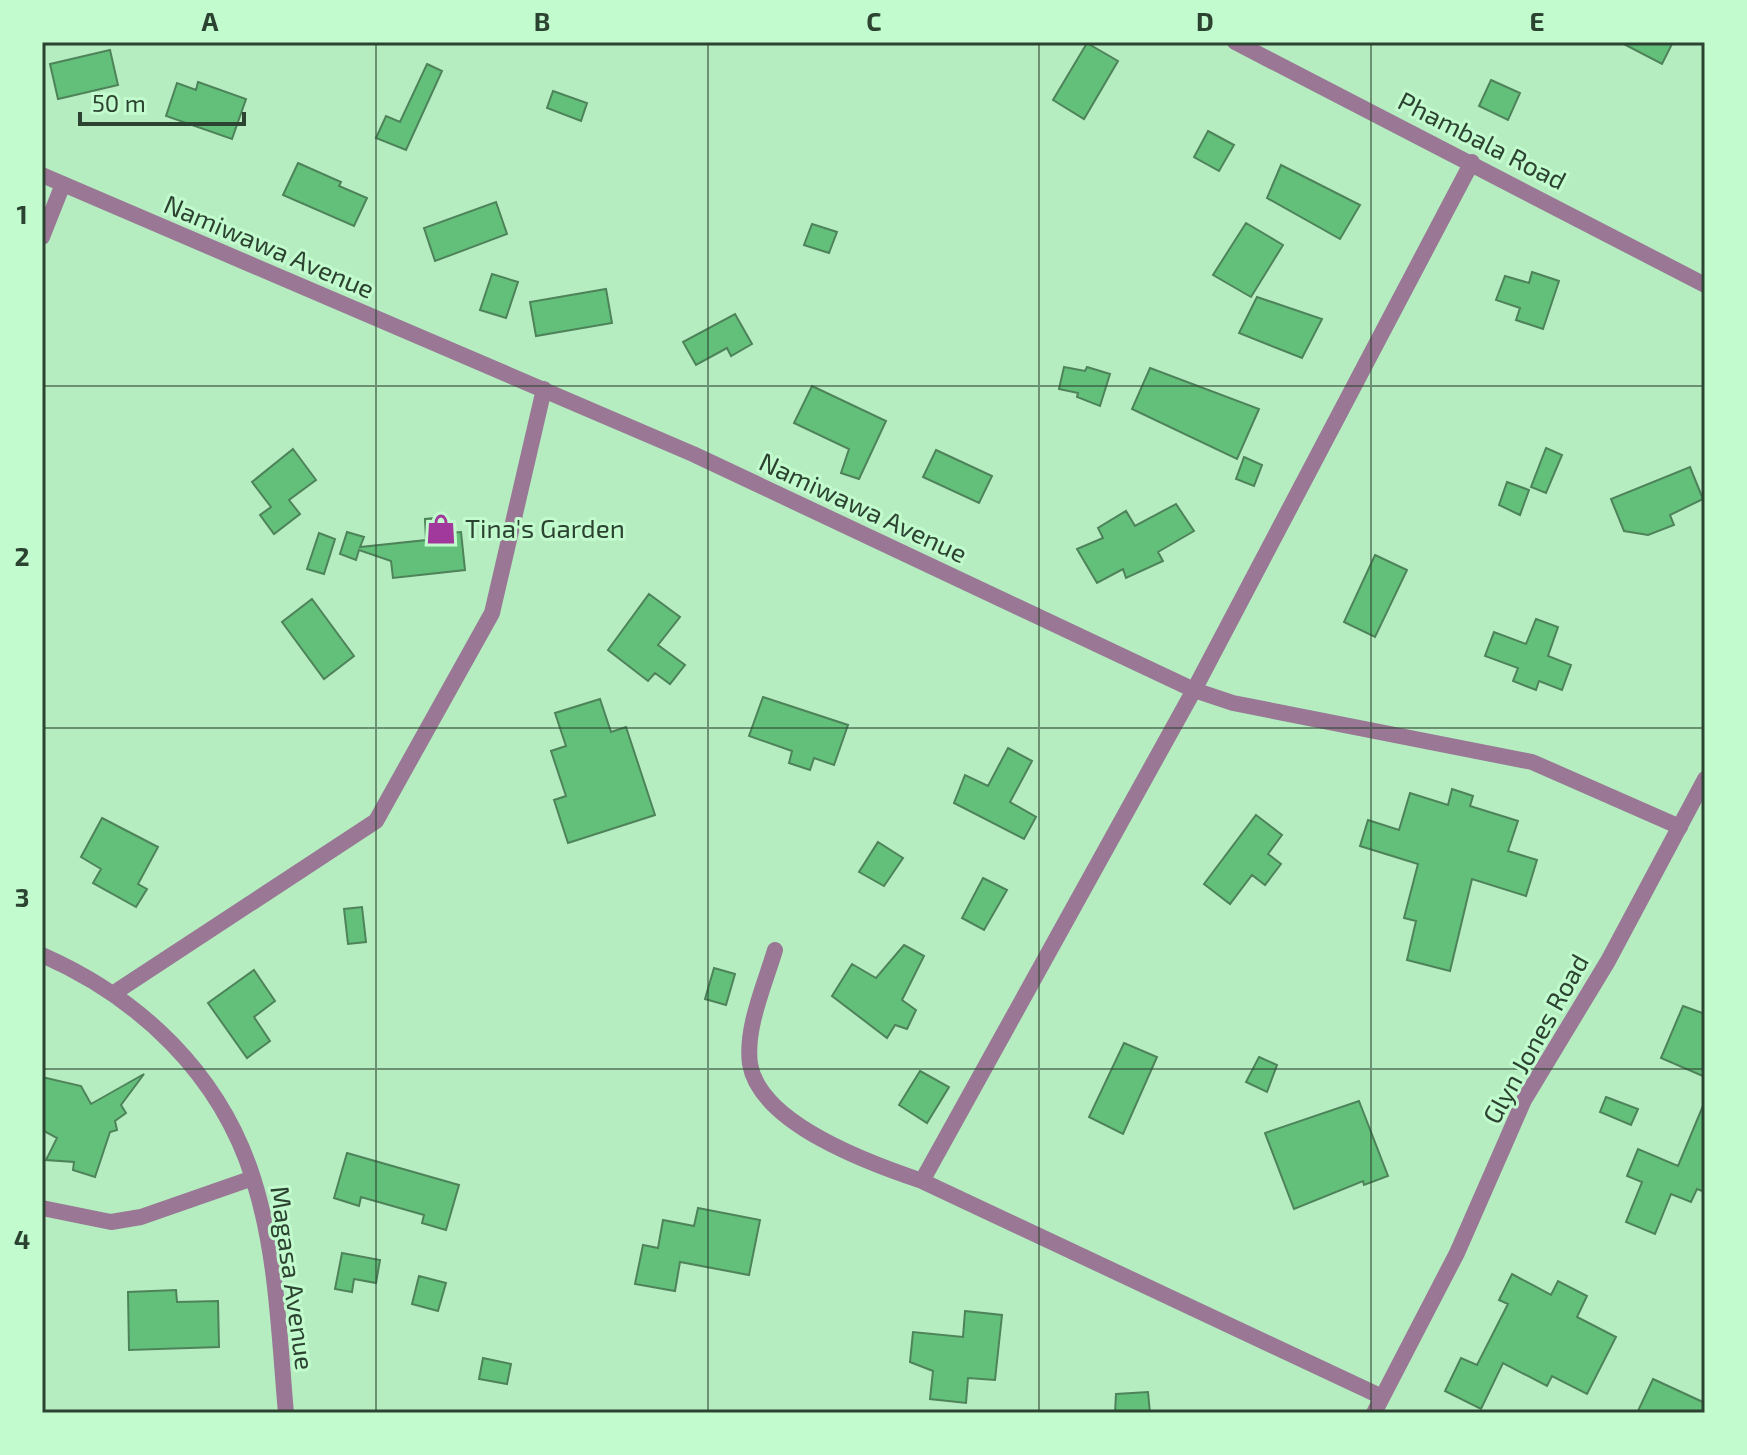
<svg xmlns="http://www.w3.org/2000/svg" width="1747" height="1455" viewBox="0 0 1747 1455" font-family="'Exo 2',sans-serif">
  <rect width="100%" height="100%" fill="#b5edc0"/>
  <path fill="#63c07b" stroke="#4e835a" stroke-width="2" d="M 1620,42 L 1673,42 L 1662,64 Z
    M 1087,43 L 1118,61 L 1084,119 L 1053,100 Z
    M 110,50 L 118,85 L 58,99 L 50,64 Z
    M 427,64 L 442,71 L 406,150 L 376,138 L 386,116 L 400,122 Z
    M 1491,80 L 1520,93 L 1508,120 L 1479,106 Z
    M 198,82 L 246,99 L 232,139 L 166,116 L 177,83 L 196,90 Z
    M 553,91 L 587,103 L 581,121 L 547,108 Z
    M 1208,131 L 1234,145 L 1219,171 L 1194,157 Z
    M 298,163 L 341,182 L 339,186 L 367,198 L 354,226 L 283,195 Z
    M 1281,165 L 1360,205 L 1340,239 L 1267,198 Z
    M 496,202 L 507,234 L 435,261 L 424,228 Z
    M 1246,223 L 1283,245 L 1251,297 L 1213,275 Z
    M 812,224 L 837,232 L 829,253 L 804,245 Z
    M 1532,272 L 1559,281 L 1543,329 L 1516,320 L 1520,308 L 1496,300 L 1505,276 L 1529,283 Z
    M 492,274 L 518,282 L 506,318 L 480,310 Z
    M 606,289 L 612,323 L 536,336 L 530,302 Z
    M 1257,297 L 1322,319 L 1302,358 L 1239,333 Z
    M 735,314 L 752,344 L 731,356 L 727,348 L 696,365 L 683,342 Z
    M 1064,367 L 1085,371 L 1087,367 L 1110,374 L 1100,406 L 1077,397 L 1078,393 L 1059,389 Z
    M 1150,368 L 1259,409 L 1237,459 L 1132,409 Z
    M 812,386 L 886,421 L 859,479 L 841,473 L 849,449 L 794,423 Z
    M 1546,448 L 1562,455 L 1546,493 L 1531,487 Z
    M 293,449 L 316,480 L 289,500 L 300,514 L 274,534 L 260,515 L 271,507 L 252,482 Z
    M 936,450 L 992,476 L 979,503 L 923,477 Z
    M 1244,457 L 1262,465 L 1254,486 L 1236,479 Z
    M 1690,467 L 1703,499 L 1670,515 L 1674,525 L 1648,535 L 1624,531 L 1611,499 Z
    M 1507,482 L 1529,490 L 1520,515 L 1499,505 Z
    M 1176,504 L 1194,531 L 1158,552 L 1163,561 L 1126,578 L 1123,569 L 1097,583 L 1077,549 L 1103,538 L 1098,528 L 1126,511 L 1135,526 Z
    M 447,517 L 448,533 L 461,532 L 465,570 L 393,578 L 391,561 L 359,550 L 356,560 L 340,554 L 347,532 L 364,537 L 360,547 L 426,540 L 425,519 Z
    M 319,533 L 335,539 L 324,574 L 307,569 Z
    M 1375,555 L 1407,570 L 1375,637 L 1344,622 Z
    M 649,594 L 680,617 L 658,645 L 685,665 L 670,684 L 655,673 L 648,681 L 608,650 Z
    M 312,599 L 354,656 L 324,679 L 282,622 Z
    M 1536,619 L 1558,627 L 1548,656 L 1571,665 L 1562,690 L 1539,681 L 1536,690 L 1513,681 L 1518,668 L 1485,656 L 1494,632 L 1526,644 Z
    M 763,697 L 848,725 L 834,765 L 814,758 L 810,770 L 789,763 L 792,751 L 749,736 Z
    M 600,699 L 611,732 L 626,727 L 655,815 L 568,843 L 554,800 L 566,796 L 551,751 L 566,746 L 555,713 Z
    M 1008,748 L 1032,761 L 1010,802 L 1036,817 L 1024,839 L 954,803 L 965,775 L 988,786 Z
    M 1452,789 L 1473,796 L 1470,806 L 1518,821 L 1508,851 L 1537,860 L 1526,896 L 1472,879 L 1450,971 L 1407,960 L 1416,921 L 1404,918 L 1418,864 L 1360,846 L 1368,820 L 1399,830 L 1410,793 L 1448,805 Z
    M 1256,815 L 1282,835 L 1268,854 L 1281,864 L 1265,885 L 1252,875 L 1230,904 L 1204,884 Z
    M 102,818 L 158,847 L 138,884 L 147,889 L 136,907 L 93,883 L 101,869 L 81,857 Z
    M 878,842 L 903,858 L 884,886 L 859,872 Z
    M 983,878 L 1007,890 L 984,930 L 962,918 Z
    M 362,907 L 366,942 L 348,944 L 344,909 Z
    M 904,945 L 924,956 L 902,1000 L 916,1010 L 907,1029 L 895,1025 L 887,1038 L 832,996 L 852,964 L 876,978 Z
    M 714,968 L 735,974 L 726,1005 L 705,999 Z
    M 254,970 L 275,1001 L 254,1017 L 270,1041 L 247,1058 L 208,1003 Z
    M 1683,1006 L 1705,1014 L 1705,1077 L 1661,1058 Z
    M 1124,1043 L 1157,1057 L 1123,1134 L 1089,1117 Z
    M 1259,1057 L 1277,1065 L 1267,1092 L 1246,1082 Z
    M 920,1071 L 949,1087 L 927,1123 L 899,1105 Z
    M 144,1074 L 121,1105 L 126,1113 L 115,1121 L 117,1130 L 110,1132 L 95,1177 L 73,1170 L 74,1162 L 46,1160 L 57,1138 L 42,1130 L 42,1077 L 81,1086 L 91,1104 Z
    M 1606,1097 L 1638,1109 L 1631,1125 L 1600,1112 Z
    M 1359,1101 L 1388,1176 L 1364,1185 L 1363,1181 L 1294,1209 L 1265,1133 Z
    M 1705,1101 L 1705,1192 L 1697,1189 L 1691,1202 L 1671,1194 L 1655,1234 L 1626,1222 L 1642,1182 L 1627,1176 L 1638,1149 L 1678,1166 Z
    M 347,1153 L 459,1185 L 446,1230 L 422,1223 L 424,1215 L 361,1197 L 359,1206 L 334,1198 Z
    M 698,1208 L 760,1220 L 749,1275 L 680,1262 L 675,1291 L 635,1284 L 643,1245 L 658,1248 L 663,1220 L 694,1226 Z
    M 342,1253 L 380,1260 L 376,1283 L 354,1279 L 352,1292 L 335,1289 Z
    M 1512,1274 L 1551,1295 L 1558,1281 L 1587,1296 L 1577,1317 L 1616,1337 L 1587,1394 L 1552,1376 L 1547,1386 L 1503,1363 L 1481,1409 L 1445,1391 L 1461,1358 L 1477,1365 L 1508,1304 L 1499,1300 Z
    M 419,1276 L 446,1283 L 438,1311 L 412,1304 Z
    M 176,1290 L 177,1302 L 218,1301 L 219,1347 L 129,1350 L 128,1292 Z
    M 965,1311 L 1002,1315 L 995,1380 L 968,1378 L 966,1403 L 930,1399 L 933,1371 L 910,1362 L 913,1332 L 963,1337 Z
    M 483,1358 L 511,1364 L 507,1384 L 479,1379 Z
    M 1653,1379 L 1705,1403 L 1705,1413 L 1637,1413 Z
    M 1148,1392 L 1150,1413 L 1115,1413 L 1116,1394 Z"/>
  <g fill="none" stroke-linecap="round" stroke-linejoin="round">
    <path stroke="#997795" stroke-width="16" d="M 1235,42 L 1705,285
      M 42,175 L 693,454 L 1194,690 L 1233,703 L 1532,762 L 1680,827
      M 42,237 L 63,184
      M 775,950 C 765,984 745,1028 750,1064 C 760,1124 871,1164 922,1181 L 1380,1396
      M 42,955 C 140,998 220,1074 253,1178 C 277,1253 279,1335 286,1413
      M 114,993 L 376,821 L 492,613 L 544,389
      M 922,1181 L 1194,690 L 1472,162
      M 42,1208 L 111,1222 L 141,1217 L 253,1178"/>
    <path stroke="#997795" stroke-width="16" d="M 1374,1413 L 1457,1253 L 1524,1100 L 1608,961 L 1705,779"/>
  </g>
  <path fill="none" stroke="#2d4331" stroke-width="2" stroke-opacity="0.55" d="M 376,42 L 376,1413M 708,42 L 708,1413M 1039,42 L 1039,1413M 1371,42 L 1371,1413M 42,386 L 1705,386M 42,728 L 1705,728M 42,1069 L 1705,1069"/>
  <defs>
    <g id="shop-bare" transform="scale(2.4)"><path d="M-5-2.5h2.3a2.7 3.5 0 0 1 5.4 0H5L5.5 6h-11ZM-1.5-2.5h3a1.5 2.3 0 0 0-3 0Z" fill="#a1389b" stroke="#c2fbcd" stroke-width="2.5" paint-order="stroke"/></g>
  </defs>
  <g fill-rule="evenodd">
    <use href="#shop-bare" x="441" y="529"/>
  </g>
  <g text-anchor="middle" stroke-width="6" stroke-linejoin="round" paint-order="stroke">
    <g font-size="26" fill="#2d4331" stroke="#c2fbcd">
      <text transform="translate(1482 141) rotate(27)" y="9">Phambala Road</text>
      <text transform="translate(269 247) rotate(23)" y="9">Namiwawa Avenue</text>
      <text transform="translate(863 508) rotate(25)" y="9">Namiwawa Avenue</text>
      <text transform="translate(1536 1039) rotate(-61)" y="9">Glyn Jones Road</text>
      <text transform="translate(292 1278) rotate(82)" y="9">Magasa Avenue</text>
    </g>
    <g font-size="26" fill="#2d4331" stroke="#c2fbcd" text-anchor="start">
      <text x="465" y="538">Tina's Garden</text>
    </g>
  </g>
  <rect width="1747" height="1455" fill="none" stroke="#c2fbcd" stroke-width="88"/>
  <path d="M80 112v12h164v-12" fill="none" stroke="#2d4331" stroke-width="4"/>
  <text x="92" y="112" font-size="24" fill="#2d4331" stroke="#c2fbcd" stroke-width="6" paint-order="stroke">50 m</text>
  <rect x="44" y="44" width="1659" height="1367" fill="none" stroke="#2d4331" stroke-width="3"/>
  <g font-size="26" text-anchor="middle" font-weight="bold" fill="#2d4331">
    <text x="210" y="31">A</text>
    <text x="542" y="31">B</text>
    <text x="874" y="31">C</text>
    <text x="1205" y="31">D</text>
    <text x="1537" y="31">E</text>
    <text x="22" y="224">1</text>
    <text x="22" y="566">2</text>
    <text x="22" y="907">3</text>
    <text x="22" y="1249">4</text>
  </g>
</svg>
